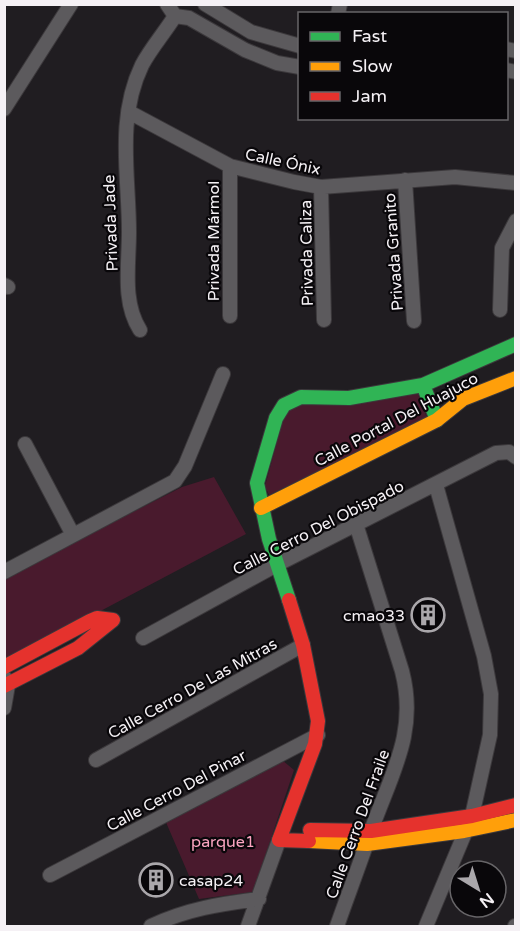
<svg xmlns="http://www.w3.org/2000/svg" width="520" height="931" viewBox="0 0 520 931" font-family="'Varela Round',sans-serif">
  <rect width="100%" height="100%" fill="#201d21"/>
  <path fill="#491a2d" d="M 418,394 L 427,418 L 269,495 L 265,486 L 285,413 L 296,405 Z
    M 214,477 L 246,534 L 6,661 L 5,577 L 182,487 Z
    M 282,760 L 294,770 L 253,892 L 199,899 L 165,820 Z"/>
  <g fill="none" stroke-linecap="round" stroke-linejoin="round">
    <g stroke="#3c393c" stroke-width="16">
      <path id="street" d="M 167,4 L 175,16 L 189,18 L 245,50 L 277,63 L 300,67
        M 205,4 L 251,32 L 300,46
        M 338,14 L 340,4
        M 506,49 L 516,51
        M 506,70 L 516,72
        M 4,109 L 71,4
        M 129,112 L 230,166 L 294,182 L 321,187 L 455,177 L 516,183
        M 230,166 L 230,316
        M 405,180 L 414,321
        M 321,187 L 324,320
        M 4,285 L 8,287
        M 500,310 L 502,248 L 516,221
        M 140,330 C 122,302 129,265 129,232 C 129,176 116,119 142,65 C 151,48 165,32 175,16
        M 25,444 L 73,535
        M 4,572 L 175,481 L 185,466 L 223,374
        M 143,638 L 278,564 L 496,453 L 509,452 L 516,457
        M 4,708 L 8,685 L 5,678
        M 96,760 L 303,645
        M 50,875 L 318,735
        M 151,926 C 187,909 220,904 259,899
        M 248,926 L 279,840
        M 337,926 C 348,895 360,863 371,831 C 391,774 418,733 402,671 L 356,524
        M 426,926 L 472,816 L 490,735 L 491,694 L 484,656 L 436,485
        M 515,926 L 516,926"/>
    </g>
    <g stroke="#3c393c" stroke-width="16">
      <path id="fast" d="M 423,385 L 437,420
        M 289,600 L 269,539 L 257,483 L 276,418 L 284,405 L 301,397 L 349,398 L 423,385 L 516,344"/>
    </g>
    <g stroke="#3c393c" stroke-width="16">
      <path id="slow" d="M 261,508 L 437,420 L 463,399 L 516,378
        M 309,841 L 367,844 L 464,831 L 516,820"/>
    </g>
    <g stroke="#3c393c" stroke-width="16">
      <path id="jam" d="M 289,600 L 303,645 L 318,721 L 315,744 L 279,840 L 309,841
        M 4,667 L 90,621 L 97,618 L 113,620 L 78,648 L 4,686
        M 310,830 L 371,831 L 472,816 L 516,805"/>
    </g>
    <use href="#street" stroke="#5c5a5d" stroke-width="14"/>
    <use href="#fast" stroke="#30b455" stroke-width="14"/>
    <use href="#slow" stroke="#ff9f0a" stroke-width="14"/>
    <use href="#jam" stroke="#e5322d" stroke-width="14"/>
  </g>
  <defs>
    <g id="building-ring" transform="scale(1.725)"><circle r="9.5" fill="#09070a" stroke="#aaa7ab" stroke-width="1.5"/><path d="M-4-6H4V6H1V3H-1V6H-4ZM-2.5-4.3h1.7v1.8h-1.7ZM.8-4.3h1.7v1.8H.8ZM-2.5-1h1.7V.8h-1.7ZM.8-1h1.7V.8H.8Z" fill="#aaa7ab"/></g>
  </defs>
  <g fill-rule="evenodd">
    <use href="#building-ring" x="428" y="615"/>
    <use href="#building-ring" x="156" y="880"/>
  </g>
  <g text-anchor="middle" stroke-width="4.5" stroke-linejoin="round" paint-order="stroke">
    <g font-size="16" fill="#f5f1f5" stroke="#09070a">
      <text transform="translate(283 161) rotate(12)" y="6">Calle Ónix</text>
      <text transform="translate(110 223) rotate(-92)" y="6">Privada Jade</text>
      <text transform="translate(213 241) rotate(-90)" y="6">Privada Mármol</text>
      <text transform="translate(393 252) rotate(-94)" y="6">Privada Granito</text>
      <text transform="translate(306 253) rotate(-91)" y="6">Privada Caliza</text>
      <text transform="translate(396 419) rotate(-28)" y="6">Calle Portal Del Huajuco</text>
      <text transform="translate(318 527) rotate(-27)" y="6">Calle Cerro Del Obispado</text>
      <text transform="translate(192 688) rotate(-29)" y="6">Calle Cerro De Las Mitras</text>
      <text transform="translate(176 790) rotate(-28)" y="6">Calle Cerro Del Pinar</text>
      <text transform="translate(357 824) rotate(-70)" y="6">Calle Cerro Del Fraile</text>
    </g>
    <g font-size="16" fill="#f5f1f5" stroke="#09070a" text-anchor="end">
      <text x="405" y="621">cmao33</text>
      <text x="179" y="886" text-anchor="start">casap24</text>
    </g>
    <g font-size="16" fill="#fca5c1" stroke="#09070a">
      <text x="223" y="847">parque1</text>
    </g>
  </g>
  <rect width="520" height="931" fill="none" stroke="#f5f1f5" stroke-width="12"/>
  <rect x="298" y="12" width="210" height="108" fill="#09070a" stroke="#676568" stroke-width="1.5"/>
  <rect x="310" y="32" width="30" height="9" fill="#30b455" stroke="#676568" stroke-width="1.5"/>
  <text x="352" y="42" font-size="18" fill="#f5f1f5">Fast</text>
  <rect x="310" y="62" width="30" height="9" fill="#ff9f0a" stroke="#676568" stroke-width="1.5"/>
  <text x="352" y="72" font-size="18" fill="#f5f1f5">Slow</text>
  <rect x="310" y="92" width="30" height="9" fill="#e5322d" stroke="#676568" stroke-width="1.5"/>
  <text x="352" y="102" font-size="18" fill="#f5f1f5">Jam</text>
  <g transform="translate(478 889) rotate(142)"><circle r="28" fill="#09070a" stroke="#676568" stroke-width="1.5"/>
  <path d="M0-4.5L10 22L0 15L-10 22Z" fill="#aaa7ab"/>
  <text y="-9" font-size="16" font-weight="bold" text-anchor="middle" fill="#f5f1f5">N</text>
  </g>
</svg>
